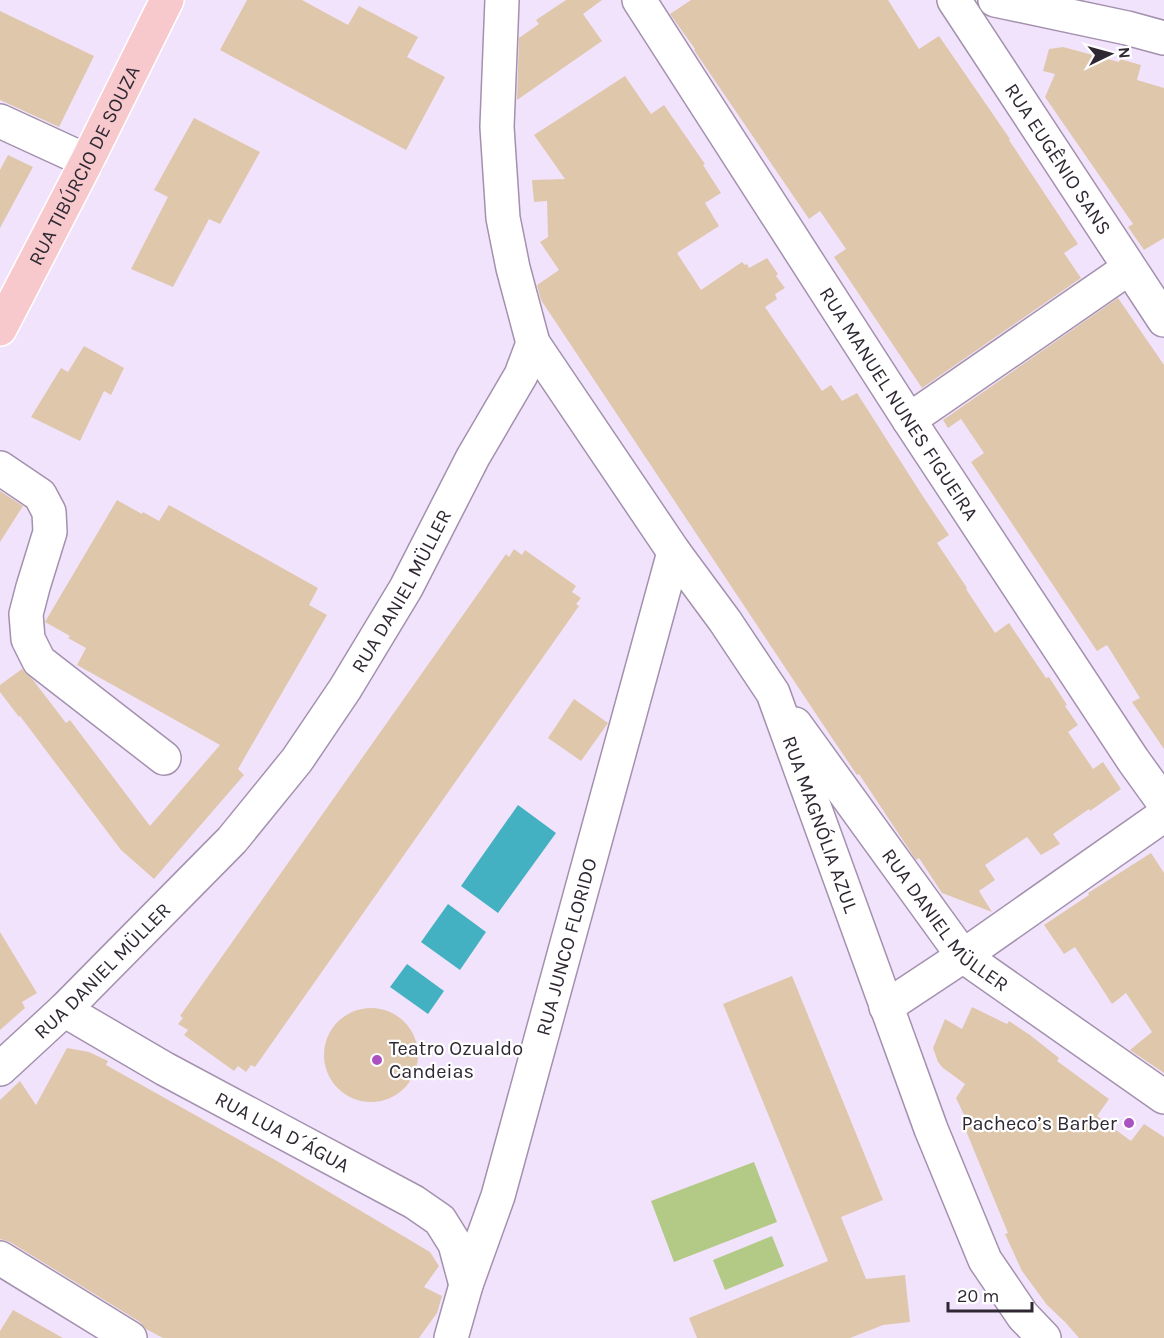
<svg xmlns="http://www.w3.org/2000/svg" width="1164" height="1338" viewBox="0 0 1164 1338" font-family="Karla,sans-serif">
  <rect width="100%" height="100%" fill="#f2e3fc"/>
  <path fill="#b3c986" d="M 754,1162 L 777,1222 L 674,1262 L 651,1201 Z
    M 772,1236 L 784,1266 L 725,1290 L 713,1260 Z"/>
  <path fill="#44b1c2" d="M 518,805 L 556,833 L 498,913 L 461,886 Z
    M 448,904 L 486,932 L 460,970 L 421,942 Z
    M 407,964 L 444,991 L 428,1014 L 390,987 Z"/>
  <path fill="#dfc7ac" d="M 247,0 L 302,0 L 348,25 L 359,6 L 418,37 L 407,57 L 445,77 L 406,150 L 220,50 Z
    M 566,0 L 602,0 L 583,14 L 602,41 L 517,100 L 519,38 L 539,24 L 536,20 Z
    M 691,0 L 888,0 L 919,49 L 939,36 L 1010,139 L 1009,140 L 1078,244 L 1064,253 L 1081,278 L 922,388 L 834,257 L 846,249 L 820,211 L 809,219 L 694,50 L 695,49 L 670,14 Z
    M 0,11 L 94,56 L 59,127 L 0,100 Z
    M 1063,47 L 1119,62 L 1120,59 L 1141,65 L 1137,80 L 1164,88 L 1164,238 L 1144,250 L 1128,227 L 1133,224 L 1045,97 L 1055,74 L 1043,71 L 1049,49 Z
    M 625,76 L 651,114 L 664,105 L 705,164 L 703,165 L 721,193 L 705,203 L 719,226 L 677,253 L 701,290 L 742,262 L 745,265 L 747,264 L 749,268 L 767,258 L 778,274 L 776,276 L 785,288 L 775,294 L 777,299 L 765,307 L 822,391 L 831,385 L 842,401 L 857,393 L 922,495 L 949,535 L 937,543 L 967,588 L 966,589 L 995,633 L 1009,623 L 1046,678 L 1049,677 L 1067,705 L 1065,706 L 1078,725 L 1068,732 L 1093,769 L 1103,762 L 1121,789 L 1090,811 L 1089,809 L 1053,834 L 1060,844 L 1041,855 L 1027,837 L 985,865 L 995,880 L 979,891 L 992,912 L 942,893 L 919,858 L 916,860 L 859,774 L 857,775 L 830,735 L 541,300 L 537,285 L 559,270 L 540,242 L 548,237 L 547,201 L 534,202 L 532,180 L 565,179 L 534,135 Z
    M 194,118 L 260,152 L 220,224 L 209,219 L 173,287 L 131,269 L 168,197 L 154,190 Z
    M 8,155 L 33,167 L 0,228 L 0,170 Z
    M 1118,298 L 1164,365 L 1164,749 L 1132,702 L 1140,698 L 1107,645 L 1097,651 L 971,462 L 984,453 L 961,419 L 948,428 L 943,420 Z
    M 84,346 L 124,368 L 111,395 L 104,391 L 80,441 L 31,417 L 61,368 L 68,372 Z
    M 0,491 L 23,506 L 0,542 Z
    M 117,500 L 142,514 L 143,512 L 159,521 L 169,505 L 318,588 L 309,605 L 327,615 L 238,769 L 244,775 L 154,879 L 121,850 L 20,716 L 19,717 L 0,692 L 0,685 L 22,669 L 33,680 L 66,723 L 70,720 L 150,826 L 220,745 L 77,665 L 86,648 L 68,638 L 70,636 L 45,622 Z
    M 514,549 L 522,555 L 525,550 L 576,586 L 572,592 L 581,598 L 576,604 L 579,606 L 255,1067 L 251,1065 L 246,1072 L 238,1066 L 234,1071 L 184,1035 L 188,1030 L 178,1024 L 183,1018 L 180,1016 L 506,554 L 509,557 Z
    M 574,699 L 608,723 L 581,761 L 548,738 Z
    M 1151,853 L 1164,873 L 1164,1073 L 1130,1050 L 1152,1032 L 1126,993 L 1112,1004 L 1075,947 L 1064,954 L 1044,925 L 1089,895 L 1088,893 Z
    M 0,932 L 37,993 L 22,1002 L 25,1008 L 0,1030 Z
    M 792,976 L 883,1200 L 841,1217 L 866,1279 L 905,1275 L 910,1322 L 883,1325 L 850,1338 L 697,1338 L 689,1318 L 828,1261 L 723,1004 Z
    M 972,1007 L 1007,1024 L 1009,1021 L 1030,1035 L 1059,1058 L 1057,1061 L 1109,1099 L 1097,1116 L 1131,1141 L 1144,1124 L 1164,1137 L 1164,1338 L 1079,1338 L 1065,1322 L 1047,1305 L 1022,1271 L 1005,1234 L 1008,1233 L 964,1126 L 967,1121 L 956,1098 L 965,1084 L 943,1068 L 938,1062 L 933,1048 L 945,1019 L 962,1029 Z
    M324 1055a47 47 0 1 1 94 0a47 47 0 1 1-94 0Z
    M 67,1048 L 89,1052 L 108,1061 L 106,1065 L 277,1161 L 430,1252 L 439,1266 L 424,1287 L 442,1296 L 437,1313 L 419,1338 L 163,1338 L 146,1329 L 140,1322 L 10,1242 L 0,1239 L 0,1100 L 20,1081 L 36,1105 Z
    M 13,1310 L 63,1338 L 0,1338 L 0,1331 Z"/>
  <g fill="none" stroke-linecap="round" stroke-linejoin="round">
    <g stroke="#a391ae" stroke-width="36">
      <g id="minor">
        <path id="s1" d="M 639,0 L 909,420 L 1133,760 L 1164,803"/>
        <path id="s2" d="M 954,0 L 1164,320"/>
        <path d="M 995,0 L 1127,28 L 1164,38"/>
        <path d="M 0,121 L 87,161"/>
        <path id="s3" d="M 533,343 L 674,552 L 725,621 L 773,693 L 931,1129 L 985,1260 L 1023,1316 L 1044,1338"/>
        <path d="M 909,420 L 1129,268"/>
        <path d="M 0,468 L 40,495 L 49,512 L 50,532 L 33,587 L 26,614 L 28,639 L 39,661 L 164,758"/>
        <path id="s4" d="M 795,724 L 963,956 L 1164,1097"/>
        <path d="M 886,1007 L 963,956 L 1164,815"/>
        <path id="s5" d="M 64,1010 L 165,1069 L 414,1202 L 440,1220 L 455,1244 L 466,1285"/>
        <path id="s6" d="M 0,1069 L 64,1010 L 232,840 L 297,760 L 345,689 L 406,588 L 473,457 L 521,375 L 533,343 L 513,268 L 503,218 L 497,127 L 502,0"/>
        <path d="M 0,1258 L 130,1338"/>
        <path id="s7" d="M 451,1338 L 466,1285 L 498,1196 L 674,552"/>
      </g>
    </g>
    <g stroke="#fff" stroke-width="36">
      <g id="major">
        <path id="s8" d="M 0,329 L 87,161 L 167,0"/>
      </g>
    </g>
    <use href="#minor" stroke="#fff" stroke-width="33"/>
    <use href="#major" stroke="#f7c9cd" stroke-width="33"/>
  </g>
  <g fill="#aa53c0" stroke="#fff" stroke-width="2">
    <circle cx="377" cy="1060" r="6"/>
    <circle cx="1129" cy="1123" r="6"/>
  </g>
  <g text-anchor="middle" stroke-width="4.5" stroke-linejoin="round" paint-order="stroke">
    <g font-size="20" fill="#2f2833" stroke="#fff">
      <text dy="7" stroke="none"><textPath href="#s2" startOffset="190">RUA EUGÊNIO SANS</textPath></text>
      <text dy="7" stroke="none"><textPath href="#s8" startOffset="184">RUA TIBÚRCIO DE SOUZA</textPath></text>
      <text dy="7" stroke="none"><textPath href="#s1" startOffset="480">RUA MANUEL NUNES FIGUEIRA</textPath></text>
      <text dy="7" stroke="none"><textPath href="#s6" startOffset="628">RUA DANIEL MÜLLER</textPath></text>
      <text dy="7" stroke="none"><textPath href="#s3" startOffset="564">RUA MAGNÓLIA AZUL</textPath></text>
      <text dy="7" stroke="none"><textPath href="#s4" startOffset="248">RUA DANIEL MÜLLER</textPath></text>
      <text dy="7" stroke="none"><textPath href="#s7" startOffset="408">RUA JUNCO FLORIDO</textPath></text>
      <text dy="7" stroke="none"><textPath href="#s6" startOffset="142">RUA DANIEL MÜLLER</textPath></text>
      <text dy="7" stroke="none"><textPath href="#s5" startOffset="250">RUA LUA D´ÁGUA</textPath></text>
    </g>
    <g font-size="20" fill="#2f2833" stroke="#fff" text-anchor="start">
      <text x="389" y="1055">Teatro Ozualdo<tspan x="389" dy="23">Candeias</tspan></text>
      <text x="1117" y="1130" text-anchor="end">Pacheco’s Barber</text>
    </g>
  </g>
  <g transform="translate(1110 54) rotate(85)" stroke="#ffffff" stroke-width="4.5" paint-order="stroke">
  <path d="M0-4.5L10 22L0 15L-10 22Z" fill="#2f2833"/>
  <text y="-9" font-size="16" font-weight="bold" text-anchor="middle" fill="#2f2833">N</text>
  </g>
  <path d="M948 1302v9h84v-9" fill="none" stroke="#2f2833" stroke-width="3"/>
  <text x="957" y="1302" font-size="18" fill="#2f2833" stroke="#ffffff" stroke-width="4.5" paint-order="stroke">20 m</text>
</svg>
